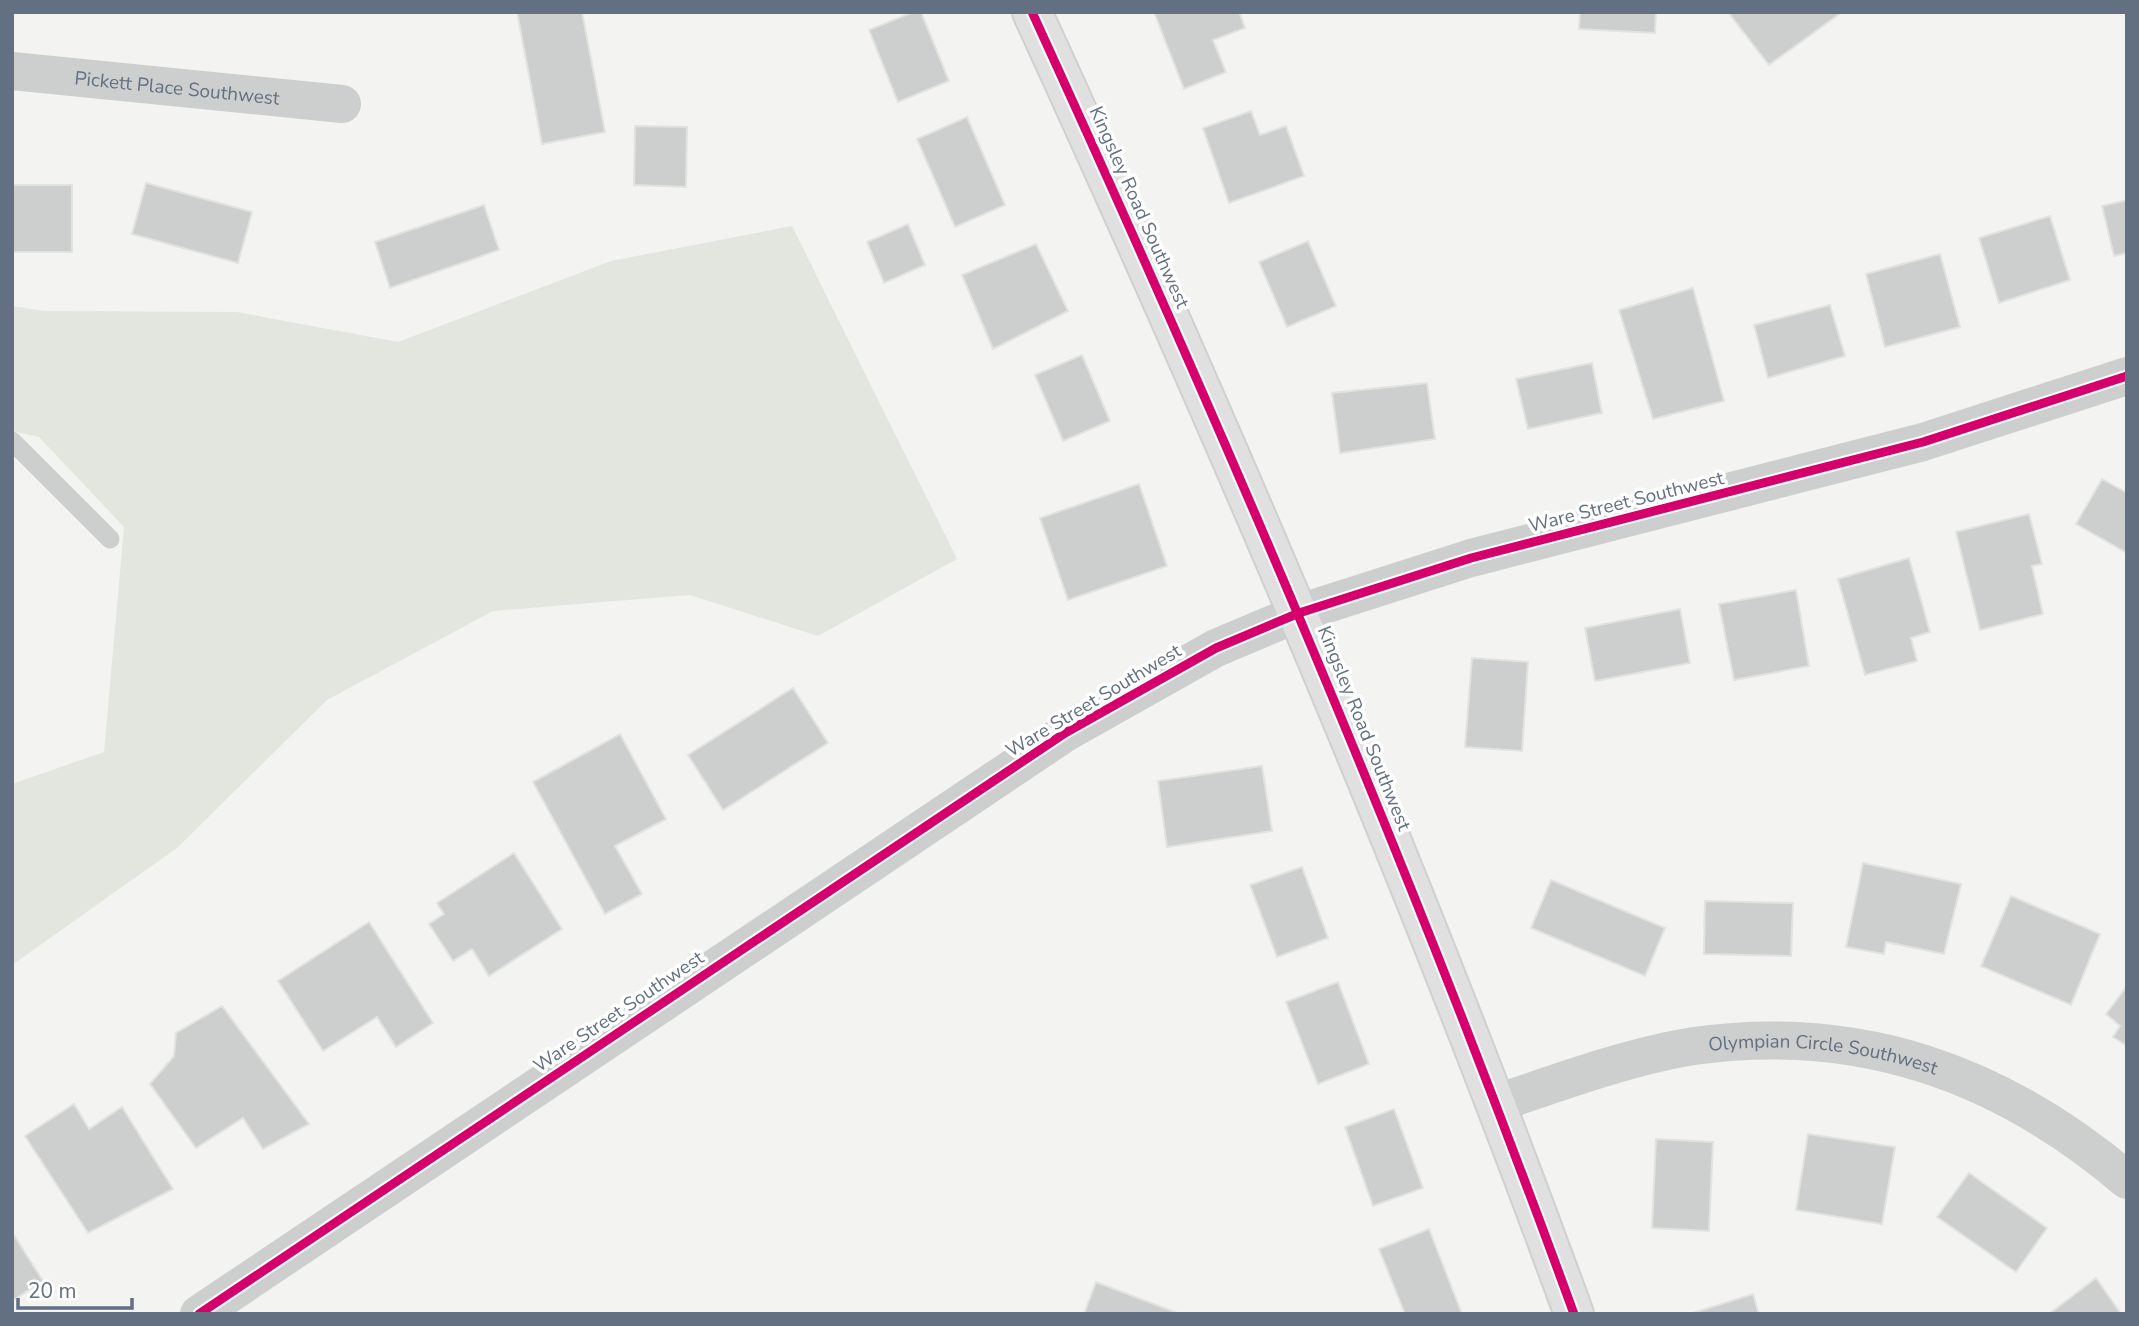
<svg xmlns="http://www.w3.org/2000/svg" width="2139" height="1326" viewBox="0 0 2139 1326" font-family="'Nunito Sans',sans-serif">
  <rect width="100%" height="100%" fill="#f3f3f1"/>
  <path fill="#e2e6df" d="M 792,226 L 957,559 L 818,636 L 690,595 L 493,611 L 327,700 L 177,848 L 12,965 L 12,784 L 104,752 L 124,527 L 39,437 L 12,431 L 12,306 L 44,311 L 237,312 L 398,342 L 611,261 Z"/>
  <path fill="#cdcece" stroke="#e2e2e1" stroke-width="2" d="M 517,12 L 582,12 L 605,132 L 542,144 Z
    M 913,12 L 921,12 L 949,81 L 898,102 L 869,30 Z
    M 1154,12 L 1239,12 L 1245,28 L 1213,40 L 1226,72 L 1184,89 Z
    M 1580,12 L 1656,12 L 1655,33 L 1579,29 Z
    M 1728,12 L 1842,12 L 1769,65 Z
    M 1251,111 L 1260,135 L 1286,126 L 1304,176 L 1229,203 L 1203,128 Z
    M 967,117 L 1005,205 L 955,227 L 917,139 Z
    M 635,126 L 687,127 L 686,187 L 634,185 Z
    M 146,183 L 252,212 L 238,263 L 132,234 Z
    M 12,185 L 72,185 L 72,252 L 12,252 Z
    M 2127,200 L 2127,253 L 2114,256 L 2102,206 Z
    M 484,205 L 499,250 L 390,288 L 375,242 Z
    M 2050,216 L 2070,280 L 1999,303 L 1979,238 Z
    M 908,224 L 925,265 L 884,283 L 867,242 Z
    M 1308,241 L 1336,306 L 1287,327 L 1259,262 Z
    M 1036,244 L 1068,311 L 993,349 L 962,275 Z
    M 1940,254 L 1960,327 L 1885,347 L 1866,274 Z
    M 1693,288 L 1724,401 L 1653,419 L 1619,310 Z
    M 1830,305 L 1845,356 L 1768,378 L 1754,325 Z
    M 1082,355 L 1110,421 L 1063,441 L 1035,375 Z
    M 1592,363 L 1602,413 L 1528,429 L 1516,379 Z
    M 1427,383 L 1435,439 L 1340,453 L 1332,393 Z
    M 2102,479 L 2127,493 L 2127,553 L 2076,524 Z
    M 1139,484 L 1167,566 L 1068,600 L 1040,518 Z
    M 2029,514 L 2042,564 L 2032,566 L 2043,614 L 1980,630 L 1956,532 Z
    M 1909,558 L 1930,632 L 1911,638 L 1917,661 L 1865,675 L 1838,579 Z
    M 1796,590 L 1809,666 L 1734,680 L 1719,604 Z
    M 1680,609 L 1690,663 L 1595,681 L 1585,628 Z
    M 1472,658 L 1528,662 L 1522,751 L 1465,747 Z
    M 793,688 L 828,743 L 723,810 L 688,755 Z
    M 620,734 L 666,819 L 615,846 L 642,894 L 605,914 L 533,782 Z
    M 1262,766 L 1272,831 L 1167,847 L 1158,781 Z
    M 514,853 L 562,929 L 489,976 L 472,949 L 453,961 L 429,924 L 444,914 L 437,903 Z
    M 1863,863 L 1961,884 L 1944,954 L 1886,942 L 1884,954 L 1846,947 Z
    M 1302,867 L 1328,938 L 1277,957 L 1250,885 Z
    M 1551,880 L 1665,928 L 1645,976 L 1531,928 Z
    M 2011,896 L 2100,934 L 2071,1005 L 1981,966 Z
    M 1705,901 L 1793,903 L 1791,956 L 1704,954 Z
    M 369,922 L 433,1023 L 396,1047 L 377,1017 L 323,1051 L 278,981 Z
    M 1338,982 L 1369,1064 L 1318,1084 L 1286,1002 Z
    M 2127,986 L 2127,1046 L 2113,1037 L 2120,1026 L 2106,1014 Z
    M 222,1006 L 309,1124 L 263,1149 L 243,1118 L 196,1148 L 150,1084 L 174,1056 L 176,1033 Z
    M 74,1104 L 89,1129 L 122,1107 L 173,1189 L 88,1233 L 25,1136 Z
    M 1394,1109 L 1423,1188 L 1373,1206 L 1345,1127 Z
    M 1808,1134 L 1895,1147 L 1882,1224 L 1796,1210 Z
    M 1656,1139 L 1713,1142 L 1709,1231 L 1652,1228 Z
    M 1969,1173 L 2047,1228 L 2016,1272 L 1937,1217 Z
    M 1429,1229 L 1462,1314 L 1405,1314 L 1379,1249 Z
    M 12,1232 L 43,1281 L 12,1301 Z
    M 2096,1278 L 2121,1314 L 2049,1314 Z
    M 1096,1282 L 1180,1314 L 1084,1314 Z
    M 1753,1294 L 1759,1314 L 1690,1314 Z"/>
  <g fill="none" stroke-linecap="round" stroke-linejoin="round">
    <g stroke="#cfd0d0" stroke-width="42">
      <path id="secondary" d="M 1032,12 C 1228,440 1413,872 1574,1314"/>
    </g>
    <path stroke="#cdcece" stroke-width="19" d="M 12,441 L 110,539"/>
    <g stroke="#cdcece" stroke-width="38">
      <path id="s1" d="M 12,71 L 342,104"/>
      <path id="s2" d="M 1495,1104 C 1557,1083 1630,1056 1694,1046 C 1860,1023 2001,1073 2127,1180"/>
      <path d="M 199,1314 L 1065,733 L 1216,648 L 1299,613 L 1471,558 L 1923,442 L 2127,376"/>
    </g>
    <use href="#secondary" stroke="#e0e0e1" stroke-width="38"/>
    <g stroke="#fff" stroke-width="13">
      <path id="cycleway" d="M 1032,12 C 1228,440 1413,872 1574,1314
        M 199,1314 L 1065,733 L 1216,648 L 1299,613 L 1471,558 L 1923,442 L 2127,376"/>
    </g>
    <use href="#cycleway" stroke="#d6006c" stroke-width="9"/>
  </g>
  <g text-anchor="middle" stroke-width="7" stroke-linejoin="round" paint-order="stroke">
    <g font-size="19" fill="#637081" stroke="#fff">
      <text dy="7" stroke="none"><textPath href="#s1" startOffset="166">Pickett Place Southwest</textPath></text>
      <text transform="translate(1140 207) rotate(66)" y="7">Kingsley Road Southwest</text>
      <text transform="translate(1626 501) rotate(-14)" y="7">Ware Street Southwest</text>
      <text transform="translate(1093 700) rotate(-31)" y="7">Ware Street Southwest</text>
      <text transform="translate(1365 728) rotate(68)" y="7">Kingsley Road Southwest</text>
      <text transform="translate(618 1011) rotate(-34)" y="7">Ware Street Southwest</text>
      <text dy="7" stroke="none"><textPath href="#s2" startOffset="338">Olympian Circle Southwest</textPath></text>
    </g>
  </g>
  <rect width="2139" height="1326" fill="none" stroke="#637081" stroke-width="28"/>
  <path d="M18 1298v10h114v-10" fill="none" stroke="#637081" stroke-width="3.5"/>
  <text x="28" y="1298" font-size="21" fill="#637081" stroke="#ffffff" stroke-width="5" paint-order="stroke">20 m</text>
</svg>
